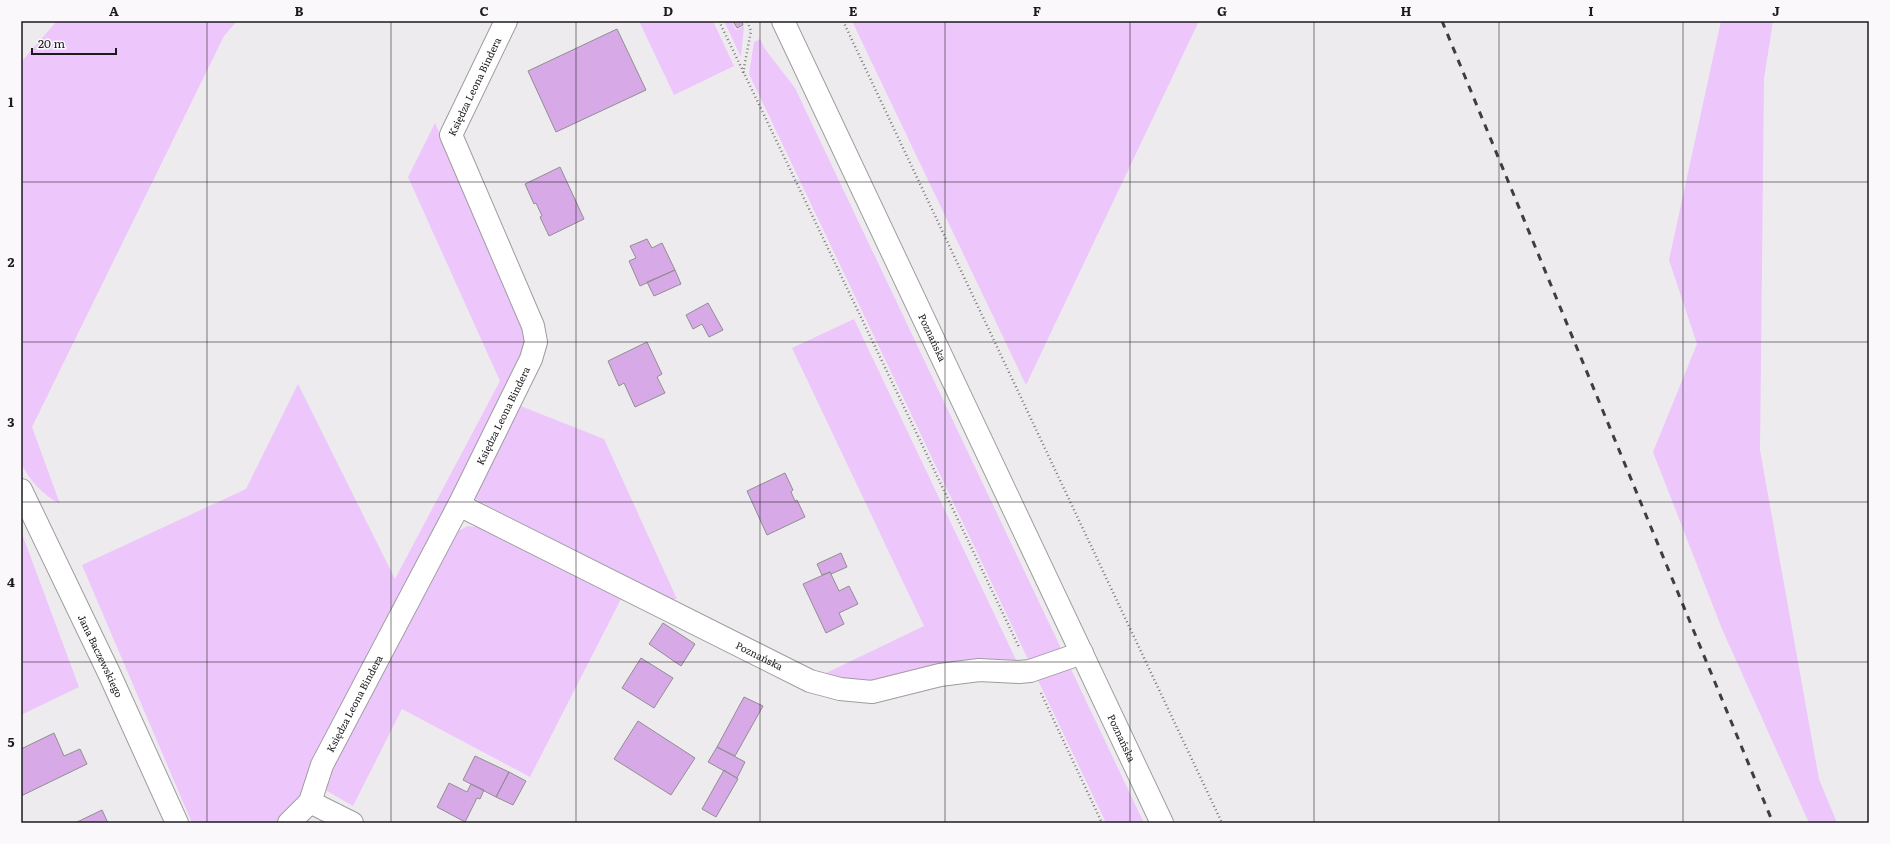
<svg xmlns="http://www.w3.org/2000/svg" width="1890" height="844" viewBox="0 0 1890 844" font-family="Literata,serif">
  <rect width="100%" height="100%" fill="#eeebef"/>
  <path fill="#edc6fb" d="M 57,21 L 237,21 L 224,36 L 32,427 L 60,504 C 43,495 29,480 21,463 L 21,62 Z
    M 639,21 L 713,21 L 734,66 L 674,95 Z
    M 724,21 L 732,21 L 736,30 L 744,26 L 741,57 Z
    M 852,21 L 1199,21 L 1026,385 Z
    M 1721,21 L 1773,21 L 1764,79 L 1760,450 L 1819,779 L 1837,823 L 1809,823 L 1722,629 L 1653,452 L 1697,344 L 1669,260 Z
    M 760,39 L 765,49 L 795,88 L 1144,823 L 1106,823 L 749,74 L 754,42 Z
    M 435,123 L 525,331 L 525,357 L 296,806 L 280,823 L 192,823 L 82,565 L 246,489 L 298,384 L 395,579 L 500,381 L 408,177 Z
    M 854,319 L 1018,664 L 859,686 L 824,674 L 924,626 L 792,348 Z
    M 518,405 L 604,439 L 677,599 L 662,599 L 472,497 Z
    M 468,526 L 494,529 L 621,599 L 530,777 L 402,709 L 353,806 L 327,791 L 327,776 L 448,536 Z
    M 21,531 L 79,687 L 21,715 Z"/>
  <path fill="#d7a9e7" stroke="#918e92" d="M 733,21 L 742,21 L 743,25 L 737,28 Z
    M 617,29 L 646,90 L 556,132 L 528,71 Z
    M 560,167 L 584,219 L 549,236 L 540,217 L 542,216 L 536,203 L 534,204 L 525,184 Z
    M 647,239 L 652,248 L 662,243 L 675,270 L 640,286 L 629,261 L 636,258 L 630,246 Z
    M 675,270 L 681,284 L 654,296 L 647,282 Z
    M 708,303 L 723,330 L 709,337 L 702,324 L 693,329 L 686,315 Z
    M 647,342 L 662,374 L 657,377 L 665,393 L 635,407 L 624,383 L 619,386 L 608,361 Z
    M 785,473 L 793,490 L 791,492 L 795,501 L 797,500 L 805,517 L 767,535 L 747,491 Z
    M 841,553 L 847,567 L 831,574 L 830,572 L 822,575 L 817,564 Z
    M 830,572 L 839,591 L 849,586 L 858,604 L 839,613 L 844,624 L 826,633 L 803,584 Z
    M 663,623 L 695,644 L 681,666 L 649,644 Z
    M 641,658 L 673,678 L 654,708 L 622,688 Z
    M 744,697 L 763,706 L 735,756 L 717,747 Z
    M 638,721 L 695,758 L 671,795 L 614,759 Z
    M 54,733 L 64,756 L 80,749 L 87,764 L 21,796 L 21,749 Z
    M 717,747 L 745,762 L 737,778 L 708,762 Z
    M 475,756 L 509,772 L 496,797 L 463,780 Z
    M 724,770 L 738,779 L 716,817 L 702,809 Z
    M 509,772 L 526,781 L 513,805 L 496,797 Z
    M 449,783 L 467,792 L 471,784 L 484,790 L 480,799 L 477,798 L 465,822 L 437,807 Z
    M 102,810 L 108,823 L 75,823 Z"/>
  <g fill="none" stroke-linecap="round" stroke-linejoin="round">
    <g stroke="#9f9ca0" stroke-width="24">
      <g id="minor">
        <path id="s1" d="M 21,490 L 109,673 L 177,823"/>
        <path id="s2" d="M 459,505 L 810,681 L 840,689 L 872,692 L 940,675 L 979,670 L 1019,672 L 1030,671 L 1082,653"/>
        <path d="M 310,802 L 352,823"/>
        <path id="s3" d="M 289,823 L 310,802 L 322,765 L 459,505 L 531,359 L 536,342 L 533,326 L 451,135 L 506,21"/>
      </g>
    </g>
    <g stroke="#9f9ca0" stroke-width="24">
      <g id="major">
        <path id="s4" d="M 783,21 L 1162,823"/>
      </g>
    </g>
    <path stroke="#7b797c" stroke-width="2.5" stroke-dasharray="1 3" stroke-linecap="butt" d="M 719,21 L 1019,647
      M 843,21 L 1222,823
      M 743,73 L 751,31 L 747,21
      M 1041,693 L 1102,823"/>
    <use href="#minor" stroke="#fff" stroke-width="22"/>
    <use href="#major" stroke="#fff" stroke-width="22"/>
    <path stroke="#3f3d40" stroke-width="3" stroke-dasharray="7 7" stroke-linecap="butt" d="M 1442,21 L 1773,823"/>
  </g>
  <path fill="none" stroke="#1b1a1c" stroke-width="1" stroke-opacity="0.55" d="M 207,21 L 207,823M 391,21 L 391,823M 576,21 L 576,823M 760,21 L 760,823M 945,21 L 945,823M 1130,21 L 1130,823M 1314,21 L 1314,823M 1499,21 L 1499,823M 1683,21 L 1683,823M 21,182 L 1869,182M 21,342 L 1869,342M 21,502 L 1869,502M 21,662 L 1869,662"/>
  <g text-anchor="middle" stroke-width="3" stroke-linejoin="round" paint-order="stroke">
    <g font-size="10" fill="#1b1a1c" stroke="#fbf8fc">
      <text dy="4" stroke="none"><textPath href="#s3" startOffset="821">Księdza Leona Bindera</textPath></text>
      <text dy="4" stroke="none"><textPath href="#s4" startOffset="350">Poznańska</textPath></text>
      <text dy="4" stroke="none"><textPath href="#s3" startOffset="462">Księdza Leona Bindera</textPath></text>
      <text dy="4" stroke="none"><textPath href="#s2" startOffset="336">Poznańska</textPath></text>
      <text dy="4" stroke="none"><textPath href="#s1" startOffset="184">Jana Baczewskiego</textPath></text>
      <text dy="4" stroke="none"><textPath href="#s3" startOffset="138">Księdza Leona Bindera</textPath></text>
      <text dy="4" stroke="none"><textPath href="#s4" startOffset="793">Poznańska</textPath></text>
    </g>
  </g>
  <rect width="1890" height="844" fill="none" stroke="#fbf8fc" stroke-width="44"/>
  <path d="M32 48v6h84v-6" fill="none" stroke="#1b1a1c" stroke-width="2"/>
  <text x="38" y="48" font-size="12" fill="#1b1a1c" stroke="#fbf8fc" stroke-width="3" paint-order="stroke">20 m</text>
  <rect x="22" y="22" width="1846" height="800" fill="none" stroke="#1b1a1c" stroke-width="1.5"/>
  <g font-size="13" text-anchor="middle" font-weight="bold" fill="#1b1a1c">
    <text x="114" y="16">A</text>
    <text x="299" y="16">B</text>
    <text x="484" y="16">C</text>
    <text x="668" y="16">D</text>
    <text x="853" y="16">E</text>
    <text x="1037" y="16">F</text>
    <text x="1222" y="16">G</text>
    <text x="1406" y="16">H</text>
    <text x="1591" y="16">I</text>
    <text x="1776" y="16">J</text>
    <text x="11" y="107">1</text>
    <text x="11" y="267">2</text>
    <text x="11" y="427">3</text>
    <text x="11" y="587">4</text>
    <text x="11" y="747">5</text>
  </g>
</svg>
